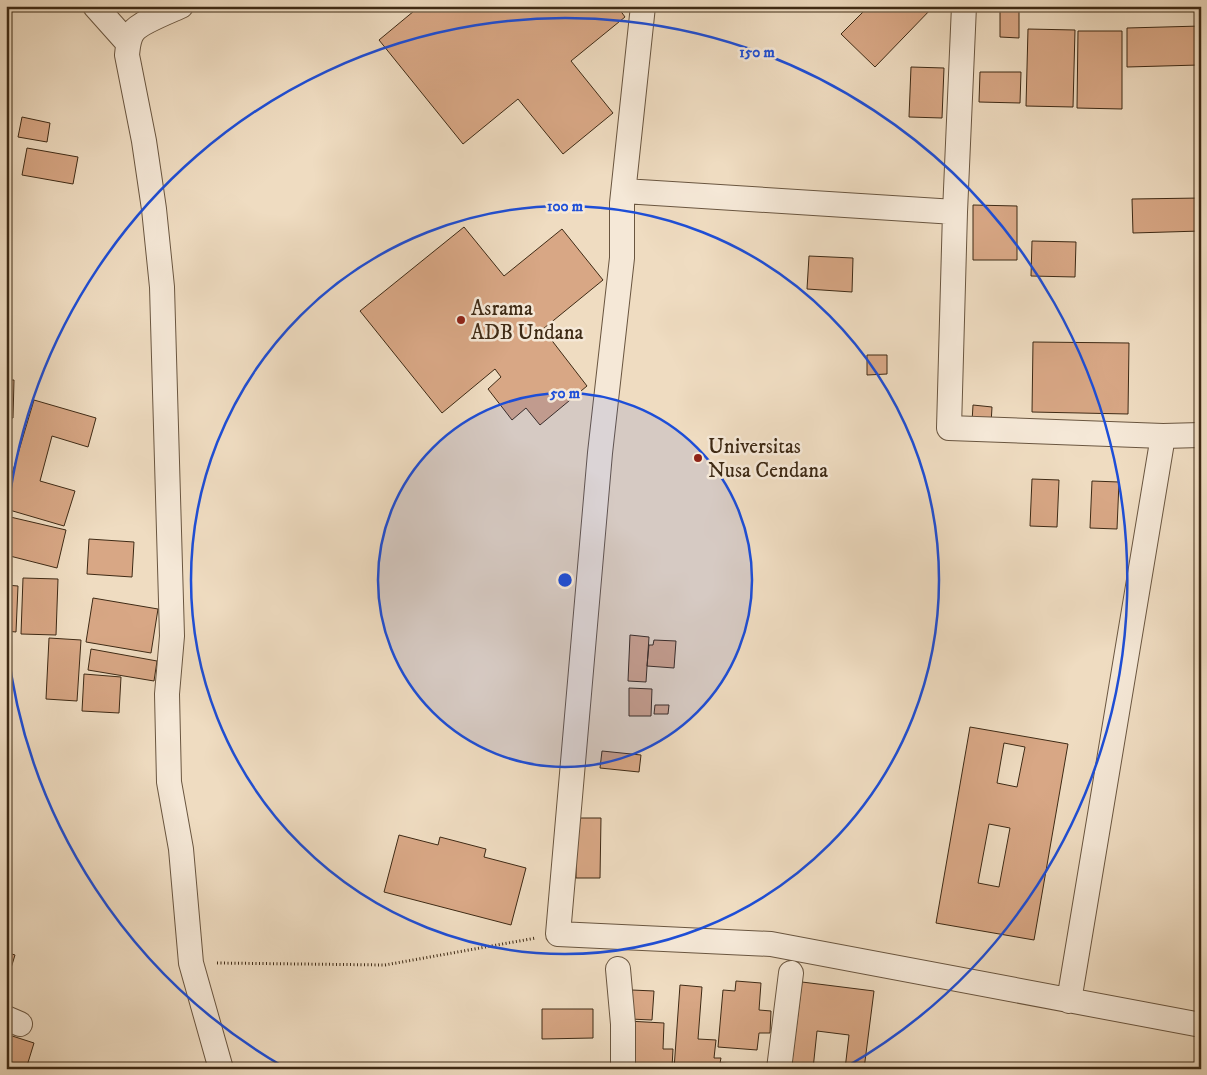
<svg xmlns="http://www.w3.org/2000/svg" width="1207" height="1075" viewBox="0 0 1207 1075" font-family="'IM FELL DW Pica',serif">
  <rect width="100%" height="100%" fill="#efdcc1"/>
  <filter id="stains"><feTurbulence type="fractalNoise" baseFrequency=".004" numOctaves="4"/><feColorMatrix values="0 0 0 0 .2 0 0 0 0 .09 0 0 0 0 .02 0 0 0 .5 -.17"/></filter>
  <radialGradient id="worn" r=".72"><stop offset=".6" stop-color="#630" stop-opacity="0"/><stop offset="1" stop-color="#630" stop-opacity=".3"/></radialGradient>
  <path fill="#d8a785" stroke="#3e2a15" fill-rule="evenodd" d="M 137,6 L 155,6 L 155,9 L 137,9 Z
    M 420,6 L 617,6 L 625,17 L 571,61 L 613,113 L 563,154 L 518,99 L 463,144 L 379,40 Z
    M 869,6 L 934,6 L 875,67 L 841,34 Z
    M 1000,11 L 1019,11 L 1019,38 L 1000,37 Z
    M 1201,26 L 1201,231 L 1133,233 L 1132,199 L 1201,198 L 1199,65 L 1127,67 L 1127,28 Z
    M 1028,29 L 1075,30 L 1073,107 L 1026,106 Z
    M 1078,31 L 1122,31 L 1122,109 L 1077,108 Z
    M 911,67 L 944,68 L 942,118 L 909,117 Z
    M 980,72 L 1021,72 L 1020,103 L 979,102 Z
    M 22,117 L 50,123 L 47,142 L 18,137 Z
    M 27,148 L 78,157 L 73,184 L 22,175 Z
    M 973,205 L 1017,206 L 1017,260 L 973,260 Z
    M 464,227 L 504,276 L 562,229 L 603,280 L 543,329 L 587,386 L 540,425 L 526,408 L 512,420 L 488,389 L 501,377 L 495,369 L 442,413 L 360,311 Z
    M 1032,241 L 1076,242 L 1075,277 L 1031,276 Z
    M 809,256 L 853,258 L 852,292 L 807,289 Z
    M 1033,342 L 1129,343 L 1128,414 L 1032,412 Z
    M 867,355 L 887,355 L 887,374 L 867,375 Z
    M 6,380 L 14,380 L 13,418 L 6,418 Z
    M 34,400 L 96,418 L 88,447 L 52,436 L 40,481 L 75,491 L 64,526 L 6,509 L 6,494 Z
    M 973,405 L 992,407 L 991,424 L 972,422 Z
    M 1032,479 L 1059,480 L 1057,527 L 1030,526 Z
    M 1092,481 L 1119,482 L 1117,529 L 1090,528 Z
    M 6,516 L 66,530 L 57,568 L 6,555 Z
    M 89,539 L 134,542 L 132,577 L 87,574 Z
    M 23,578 L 58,579 L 56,635 L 21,634 Z
    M 6,585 L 18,586 L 16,632 L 6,631 Z
    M 93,598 L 158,609 L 151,653 L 86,642 Z
    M 630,635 L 649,637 L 646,682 L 628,681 Z
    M 49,638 L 81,640 L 77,701 L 46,699 Z
    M 654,640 L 676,641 L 674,668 L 647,666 L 649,645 L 653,645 Z
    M 91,649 L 157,661 L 154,681 L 88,670 Z
    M 84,674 L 121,677 L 119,713 L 82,711 Z
    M 629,688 L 652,689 L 651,716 L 629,716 Z
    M 655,705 L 669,705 L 668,714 L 654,714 Z
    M 970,727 L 1068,744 L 1034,940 L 936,923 ZM 1004,743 L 1025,747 L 1017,787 L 997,783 ZM 989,824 L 1010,828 L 999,887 L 978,883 Z
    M 602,751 L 641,755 L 639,772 L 600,768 Z
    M 576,818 L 601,818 L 600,878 L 576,878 Z
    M 399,835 L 438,845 L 440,837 L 486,849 L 484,857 L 526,868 L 511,925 L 384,892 Z
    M 6,901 L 11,903 L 6,920 Z
    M 6,952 L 15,955 L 7,981 L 6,981 Z
    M 736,981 L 761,983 L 759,1010 L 771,1011 L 770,1033 L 759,1033 L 757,1050 L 718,1047 L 723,990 L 735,991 Z
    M 802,982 L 874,991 L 864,1069 L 845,1069 L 849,1035 L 817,1031 L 813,1069 L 791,1069 Z
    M 680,985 L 702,987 L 698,1039 L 716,1040 L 714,1058 L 721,1058 L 720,1063 L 754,1065 L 754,1069 L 713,1069 L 713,1066 L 696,1065 L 696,1069 L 674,1069 Z
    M 632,990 L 654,991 L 652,1020 L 630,1019 Z
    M 542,1009 L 593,1009 L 593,1038 L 542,1039 Z
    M 627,1021 L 664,1023 L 663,1049 L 673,1049 L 672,1068 L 625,1066 Z
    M 6,1034 L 34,1043 L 26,1069 L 13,1069 L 6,1067 Z"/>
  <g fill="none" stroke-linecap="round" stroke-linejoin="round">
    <g stroke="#6a5640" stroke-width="26">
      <path id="minor" d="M 95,6 L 128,43
        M 181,6 C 170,11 139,23 133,32 C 128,39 128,47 127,55 L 144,141 L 154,209 L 162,287 L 172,636 L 167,694 L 169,782 L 181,849 L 191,963 L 221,1069
        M 643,6 L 622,203 L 622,258 L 600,453 L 558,934 L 771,944 L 1201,1025
        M 964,6 L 955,212 L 949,428 L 1163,436 L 1069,1001
        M 624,191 L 955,212
        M 1163,436 L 1201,435
        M 618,969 L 623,1024 L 623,1069
        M 6,1018 L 20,1024
        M 779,1069 L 791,973"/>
    </g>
    <path stroke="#3e2a15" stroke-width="3" stroke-dasharray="1 2.5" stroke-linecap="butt" d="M 217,963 L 385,965 L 536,938"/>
    <use href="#minor" stroke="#f5e8d7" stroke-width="24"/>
  </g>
  <circle cx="565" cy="580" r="187" fill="#1d4ed8" fill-opacity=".12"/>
  <g fill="none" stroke="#1d4ed8" stroke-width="2.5">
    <circle cx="565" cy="580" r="187"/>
    <circle cx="565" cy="580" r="374"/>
    <path d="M284 1067A562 562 0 0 1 7 644M7 516A562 562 0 1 1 846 1067"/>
  </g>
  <g fill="#8f2418" stroke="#f5e8d7" stroke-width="2">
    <circle cx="461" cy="320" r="5"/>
    <circle cx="698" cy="458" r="5"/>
  </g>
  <g text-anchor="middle" stroke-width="5" stroke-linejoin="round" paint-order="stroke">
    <g font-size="21" fill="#3e2a15" stroke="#f5e8d7" text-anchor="start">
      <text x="471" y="315">Asrama<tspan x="471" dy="24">ADB Undana</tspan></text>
      <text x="708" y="453">Universitas<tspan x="708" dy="24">Nusa Cendana</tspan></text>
    </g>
  </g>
  <circle cx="565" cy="580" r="8" fill="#1d4ed8" stroke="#f5e8d7" stroke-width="2.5"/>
  <g font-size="15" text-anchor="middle" font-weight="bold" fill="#1d4ed8" stroke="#f5e8d7" stroke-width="5" stroke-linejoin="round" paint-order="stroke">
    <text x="757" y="57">150 m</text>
    <text x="565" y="211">100 m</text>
    <text x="565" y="398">50 m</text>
  </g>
  <rect width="1207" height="1075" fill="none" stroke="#efdcc1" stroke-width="25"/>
  <rect x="8" y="8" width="1192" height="1060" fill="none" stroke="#3e2a15" stroke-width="2.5"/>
  <rect x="12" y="12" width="1182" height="1050" fill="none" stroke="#3e2a15"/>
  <rect width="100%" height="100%" filter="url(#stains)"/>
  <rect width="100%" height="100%" fill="url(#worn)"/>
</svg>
